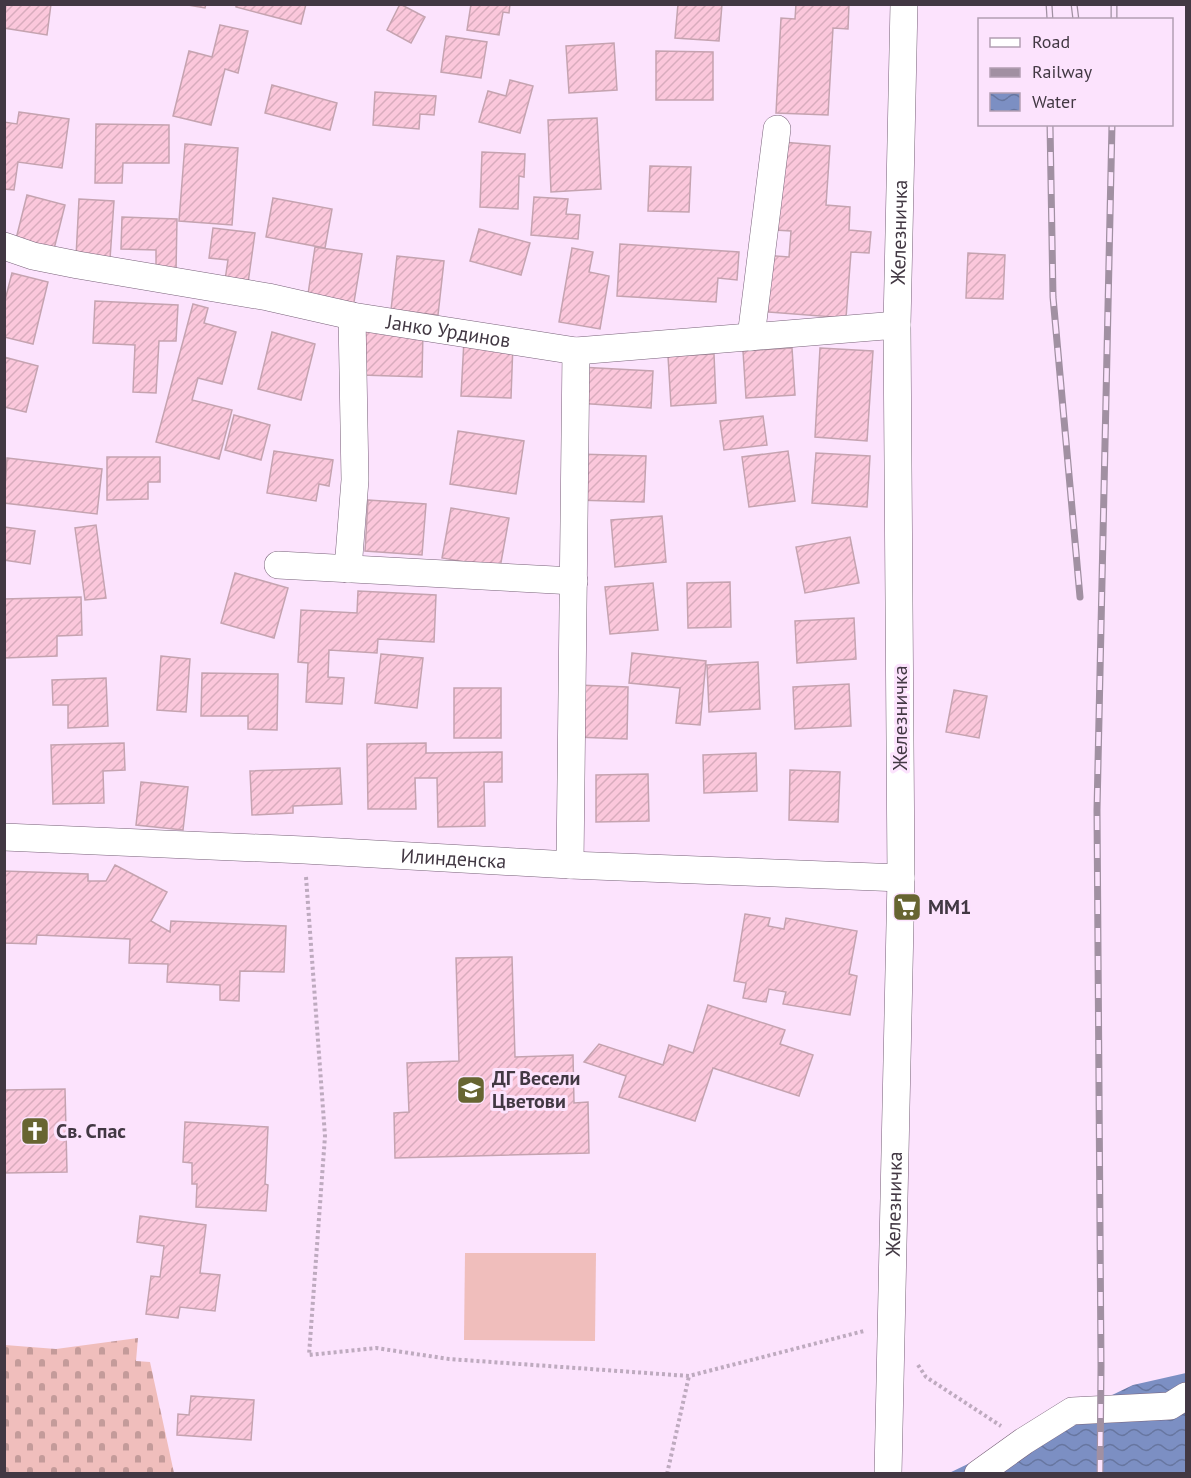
<svg xmlns="http://www.w3.org/2000/svg" width="1191" height="1478" viewBox="0 0 1191 1478" font-family="'PT Sans',sans-serif">
  <defs>
    <pattern id="cemetery-stones" width="16" height="16" patternUnits="userSpaceOnUse" patternTransform="scale(1.5)"><rect width="16" height="16" fill="#f0bebc"/><path d="M2 7V4a2 2 0 0 1 4 0v3zM10 15v-3a2 2 0 0 1 4 0v3z" fill="#c49b9a"/></pattern>
    <pattern id="water-waves" width="16" height="10" patternUnits="userSpaceOnUse" patternTransform="scale(1.5)"><rect width="16" height="10" fill="#7c8fc3"/><path d="M0 5q4-4 8 0t8 0" fill="none" stroke="#6776a0"/></pattern>
    <pattern id="building-hatch" width="6" height="6" patternUnits="userSpaceOnUse" patternTransform="scale(1.5)"><rect width="6" height="6" fill="#fbc7db"/><path d="M-1 1l2-2M0 6l6-6M5 7l2-2" fill="none" stroke="#d8acbd"/></pattern>
  </defs>
  <rect width="100%" height="100%" fill="#fce3fd"/>
  <path fill="url(#cemetery-stones)" d="M 138,1338 L 136,1361 L 150,1362 L 174,1473 L 5,1473 L 5,1345 L 56,1349 Z"/>
  <path fill="#f0bebc" d="M 465,1253 L 596,1253 L 595,1341 L 464,1340 Z"/>
  <path fill="url(#water-waves)" d="M 1186,1373 L 1186,1473 L 947,1474 L 1133,1385 Z"/>
  <path fill="url(#building-hatch)" stroke="#c5a3b0" stroke-width="1.5" d="M 6,4 L 51,4 L 47,35 L 4,28 Z
    M 182,4 L 206,4 L 205,8 Z
    M 236,4 L 306,4 L 301,24 L 236,7 Z
    M 400,4 L 425,17 L 411,43 L 387,30 Z
    M 471,4 L 510,4 L 509,13 L 503,12 L 499,35 L 467,30 Z
    M 678,4 L 722,4 L 719,41 L 675,38 Z
    M 796,4 L 849,4 L 848,29 L 833,28 L 828,115 L 776,113 L 781,18 L 795,19 Z
    M 220,25 L 248,31 L 238,73 L 225,69 L 211,125 L 173,116 L 189,51 L 212,57 Z
    M 446,36 L 487,42 L 481,78 L 441,72 Z
    M 614,43 L 617,90 L 569,93 L 566,46 Z
    M 656,51 L 713,52 L 713,100 L 656,100 Z
    M 510,80 L 533,86 L 520,133 L 479,122 L 488,91 L 506,96 Z
    M 272,85 L 337,103 L 330,130 L 265,113 Z
    M 375,92 L 436,96 L 434,115 L 420,114 L 419,129 L 373,125 Z
    M 19,112 L 69,119 L 62,168 L 18,162 L 14,190 L 4,189 L 4,122 L 17,124 Z
    M 597,118 L 601,189 L 551,192 L 548,120 Z
    M 96,124 L 169,125 L 169,163 L 123,163 L 122,183 L 95,183 Z
    M 782,142 L 830,146 L 826,205 L 850,207 L 849,230 L 871,232 L 869,253 L 851,252 L 846,318 L 757,311 L 762,255 L 789,257 L 791,231 L 775,230 Z
    M 185,144 L 238,148 L 232,225 L 179,221 Z
    M 482,152 L 525,154 L 524,177 L 519,176 L 518,209 L 480,207 Z
    M 650,166 L 691,167 L 689,212 L 648,211 Z
    M 27,195 L 65,205 L 53,253 L 15,243 Z
    M 534,197 L 568,199 L 566,214 L 580,215 L 578,239 L 531,235 Z
    M 273,198 L 332,209 L 325,248 L 266,237 Z
    M 79,199 L 114,201 L 110,259 L 76,257 Z
    M 122,217 L 177,219 L 176,272 L 156,271 L 156,250 L 121,249 Z
    M 213,228 L 255,233 L 248,283 L 225,280 L 228,260 L 209,258 Z
    M 479,229 L 530,243 L 521,275 L 470,261 Z
    M 620,244 L 739,252 L 737,280 L 718,278 L 716,302 L 617,296 Z
    M 315,247 L 362,254 L 353,308 L 307,301 Z
    M 572,248 L 593,252 L 589,272 L 609,276 L 600,329 L 559,322 Z
    M 968,253 L 1005,255 L 1003,299 L 966,298 Z
    M 397,256 L 444,261 L 438,315 L 391,310 Z
    M 12,273 L 48,282 L 33,344 L 4,337 L 4,304 Z
    M 95,301 L 178,305 L 176,341 L 159,341 L 156,393 L 133,392 L 135,345 L 93,343 Z
    M 193,304 L 208,308 L 204,323 L 236,332 L 222,384 L 198,378 L 192,400 L 232,410 L 219,459 L 156,442 Z
    M 363,329 L 423,331 L 422,377 L 362,375 Z
    M 272,332 L 315,344 L 301,400 L 258,389 Z
    M 464,340 L 513,343 L 511,398 L 461,396 Z
    M 792,348 L 795,395 L 746,398 L 743,351 Z
    M 820,348 L 873,351 L 867,441 L 815,437 Z
    M 714,354 L 716,403 L 671,406 L 668,356 Z
    M 4,357 L 38,366 L 26,412 L 4,407 Z
    M 579,367 L 653,371 L 651,408 L 577,403 Z
    M 234,415 L 270,425 L 261,460 L 225,450 Z
    M 763,416 L 767,445 L 724,450 L 720,421 Z
    M 458,431 L 524,441 L 516,494 L 450,484 Z
    M 274,451 L 333,460 L 329,486 L 319,484 L 316,501 L 267,493 Z
    M 788,451 L 795,501 L 749,507 L 742,457 Z
    M 816,453 L 870,456 L 867,507 L 812,503 Z
    M 577,454 L 646,456 L 644,502 L 575,500 Z
    M 107,457 L 160,457 L 160,482 L 148,482 L 148,499 L 107,500 Z
    M 7,458 L 102,469 L 97,514 L 4,503 Z
    M 368,500 L 426,504 L 422,555 L 365,551 Z
    M 451,508 L 509,518 L 500,568 L 442,558 Z
    M 662,516 L 666,562 L 615,567 L 611,520 Z
    M 96,525 L 106,598 L 85,600 L 75,528 Z
    M 4,527 L 35,531 L 30,564 L 4,560 Z
    M 850,537 L 859,583 L 805,593 L 796,547 Z
    M 235,573 L 288,588 L 274,638 L 221,623 Z
    M 730,582 L 731,627 L 688,628 L 687,583 Z
    M 653,583 L 658,630 L 610,634 L 605,587 Z
    M 358,591 L 436,595 L 434,642 L 378,639 L 377,653 L 329,650 L 328,677 L 344,678 L 342,704 L 306,702 L 308,663 L 298,662 L 301,610 L 357,613 Z
    M 81,597 L 82,635 L 57,636 L 57,656 L 4,658 L 4,599 Z
    M 854,618 L 856,659 L 797,663 L 795,621 Z
    M 632,653 L 706,661 L 700,725 L 676,723 L 680,688 L 629,683 Z
    M 381,654 L 423,658 L 417,708 L 375,703 Z
    M 161,656 L 190,659 L 186,712 L 157,710 Z
    M 758,662 L 760,709 L 709,712 L 707,665 Z
    M 202,673 L 278,674 L 277,730 L 248,729 L 248,716 L 201,716 Z
    M 106,678 L 108,726 L 68,728 L 68,705 L 53,705 L 52,680 Z
    M 849,684 L 851,726 L 795,729 L 793,687 Z
    M 577,685 L 628,687 L 627,739 L 575,737 Z
    M 454,688 L 501,688 L 501,738 L 454,738 Z
    M 954,690 L 987,696 L 979,738 L 946,732 Z
    M 124,743 L 125,770 L 103,771 L 104,803 L 53,804 L 51,745 Z
    M 426,743 L 426,753 L 502,752 L 502,782 L 484,782 L 485,826 L 438,827 L 437,778 L 415,778 L 416,809 L 368,809 L 367,744 Z
    M 756,753 L 757,791 L 704,793 L 703,755 Z
    M 340,768 L 342,804 L 293,806 L 293,813 L 252,815 L 250,771 Z
    M 790,770 L 840,772 L 838,822 L 789,820 Z
    M 648,774 L 649,821 L 596,822 L 596,775 Z
    M 141,782 L 188,787 L 183,830 L 136,825 Z
    M 115,865 L 167,892 L 151,921 L 170,932 L 171,921 L 286,926 L 284,972 L 240,971 L 239,1001 L 220,1000 L 220,985 L 167,982 L 168,964 L 129,963 L 130,939 L 37,935 L 36,944 L 4,943 L 4,871 L 88,874 L 88,881 L 106,881 Z
    M 745,914 L 770,918 L 768,926 L 784,929 L 786,918 L 857,931 L 849,974 L 857,976 L 850,1015 L 783,1004 L 786,992 L 769,989 L 766,1002 L 743,998 L 746,983 L 734,981 Z
    M 512,957 L 515,1057 L 573,1055 L 574,1103 L 588,1102 L 589,1153 L 395,1158 L 394,1113 L 409,1112 L 407,1063 L 459,1061 L 456,958 Z
    M 708,1005 L 785,1030 L 780,1044 L 813,1055 L 799,1096 L 713,1068 L 695,1121 L 619,1097 L 626,1076 L 584,1062 L 599,1044 L 663,1065 L 669,1045 L 693,1053 Z
    M 65,1089 L 67,1172 L 4,1173 L 4,1090 Z
    M 185,1122 L 268,1127 L 265,1184 L 268,1185 L 266,1211 L 196,1207 L 197,1184 L 192,1184 L 192,1163 L 183,1162 Z
    M 140,1216 L 206,1225 L 200,1273 L 220,1275 L 215,1311 L 180,1307 L 178,1318 L 146,1314 L 151,1276 L 160,1277 L 164,1246 L 137,1242 Z
    M 191,1396 L 254,1400 L 251,1440 L 177,1435 L 178,1414 L 189,1415 Z"/>
  <g fill="none" stroke-linecap="round" stroke-linejoin="round">
    <g stroke="#786279" stroke-width="28">
      <g id="minor">
        <path id="s1" d="M 4,246 L 33,256 L 78,265 L 268,297 L 352,316 L 576,351 L 897,325"/>
        <path d="M 751,337 L 777,129"/>
        <path d="M 278,565 L 574,581"/>
        <path d="M 348,569 L 355,480 L 352,316"/>
        <path id="s2" d="M 4,837 L 304,850 L 570,865 L 901,878"/>
        <path d="M 570,865 L 576,351"/>
        <path id="s3" d="M 888,1474 L 901,878 L 897,325 L 904,4"/>
        <path d="M 978,1474 L 1024,1441 L 1072,1411 L 1170,1406 L 1186,1396"/>
      </g>
    </g>
    <path stroke="#beaabf" stroke-width="4" stroke-dasharray="3 3" stroke-linecap="butt" d="M 306,877 L 325,1136 L 309,1355 L 376,1348 L 449,1359 L 689,1376 L 864,1331
      M 918,1365 L 926,1377 L 1001,1426
      M 667,1474 L 689,1376"/>
    <use href="#minor" stroke="#fff" stroke-width="27"/>
    <g stroke="#a190a2" stroke-width="7">
      <path id="rail" d="M 1049,4 L 1050,20
        M 1074,4 L 1076,20
        M 1114,20 L 1114,4
        M 1050,124 L 1053,297 L 1080,597
        M 1100,1474 L 1101,1366 L 1097,810 L 1112,124"/>
    </g>
    <use href="#rail" stroke="#fce3fd" stroke-width="4.5" stroke-dasharray="14" stroke-linecap="butt"/>
  </g>
  <defs>
    <g id="supermarket-square" transform="scale(1.5)"><rect x="-9" y="-9" width="18" height="18" rx="4" fill="#676531" stroke="#fce3fd"/><path d="M-6-5.5h2.5l.6 2H6L4.5 2H-2.5L-4.4-4H-6ZM-1.5 3.2a1.3 1.3 0 1 0 .1 0ZM3 3.2a1.3 1.3 0 1 0 .1 0Z" fill="#fff"/></g>
    <g id="school-square" transform="scale(1.5)"><rect x="-9" y="-9" width="18" height="18" rx="4" fill="#676531" stroke="#fce3fd"/><path d="M0-5L7-2L0 1L-7-2ZM-4 1L0 2.5L4 1V4Q0 6-4 4Z" fill="#fff"/></g>
    <g id="church-square" transform="scale(1.5)"><rect x="-9" y="-9" width="18" height="18" rx="4" fill="#676531" stroke="#fce3fd"/><path d="M-1.2-6h2.4v3.5h3.3v2.4h-3.3V6h-2.4V-.1h-3.3v-2.4h3.3Z" fill="#fff"/></g>
  </defs>
  <g fill-rule="evenodd">
    <use href="#supermarket-square" x="907" y="907"/>
    <use href="#school-square" x="471" y="1090"/>
    <use href="#church-square" x="35" y="1131"/>
  </g>
  <g text-anchor="middle" stroke-width="6" stroke-linejoin="round" paint-order="stroke">
    <g font-size="20" fill="#423843" stroke="#fce3fd">
      <text dy="7" stroke="none"><textPath href="#s3" startOffset="1242">Железничка</textPath></text>
      <text dy="7" stroke="none"><textPath href="#s1" startOffset="453">Јанко Урдинов</textPath></text>
      <text transform="translate(900 718) rotate(-90)" y="7">Железничка</text>
      <text dy="7" stroke="none"><textPath href="#s2" startOffset="450">Илинденска</textPath></text>
      <text dy="7" stroke="none"><textPath href="#s3" startOffset="270">Железничка</textPath></text>
    </g>
    <g font-size="20" font-weight="bold" fill="#423843" stroke="#fce3fd" text-anchor="start">
      <text x="928" y="914">MM1</text>
      <text x="492" y="1085">ДГ Весели<tspan x="492" dy="23">Цветови</tspan></text>
      <text x="56" y="1138">Св. Спас</text>
    </g>
  </g>
  <rect width="1191" height="1478" fill="none" stroke="#423843" stroke-width="12"/>
  <rect x="978" y="18" width="195" height="108" fill="#fce3fd" stroke="#b29fb3" stroke-width="1.5"/>
  <rect x="990" y="38" width="30" height="9" fill="#ffffff" stroke="#b29fb3" stroke-width="1.5"/>
  <text x="1032" y="48" font-size="18" fill="#423843">Road</text>
  <rect x="990" y="68" width="30" height="9" fill="#a190a2" stroke="#b29fb3" stroke-width="1.5"/>
  <text x="1032" y="78" font-size="18" fill="#423843">Railway</text>
  <rect x="990" y="93" width="30" height="18" fill="url(#water-waves)" stroke="#b29fb3" stroke-width="1.5"/>
  <text x="1032" y="108" font-size="18" fill="#423843">Water</text>
</svg>
